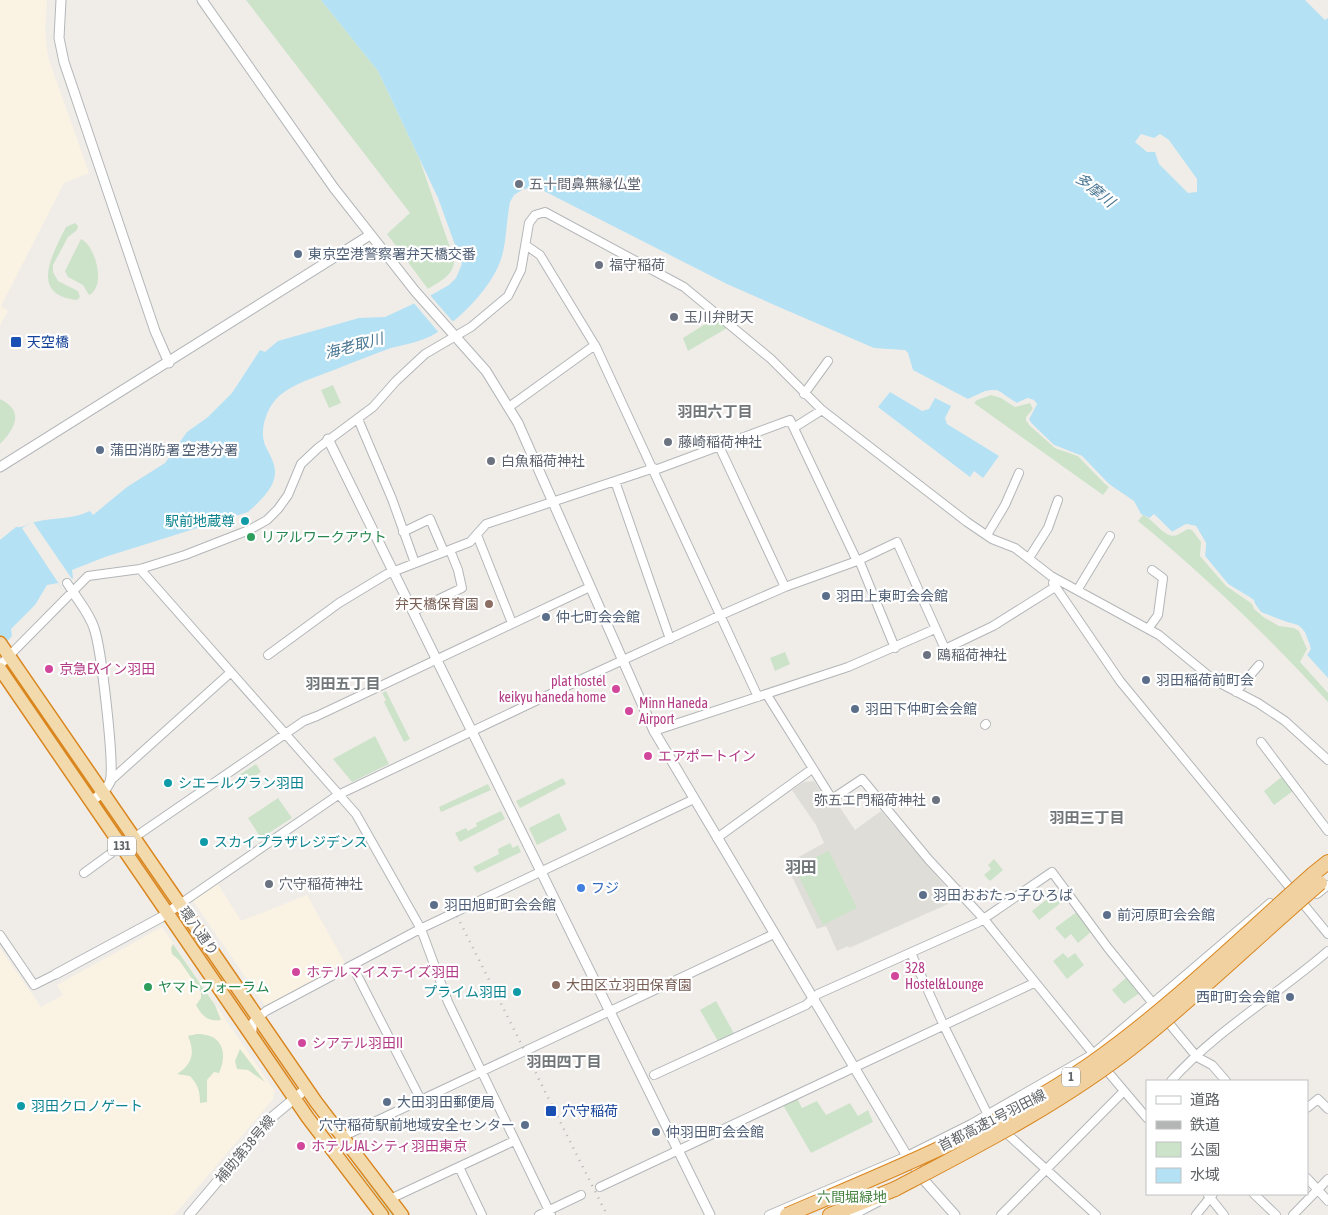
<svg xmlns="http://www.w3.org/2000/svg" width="1328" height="1215" viewBox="0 0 1328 1215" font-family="'Asap Condensed','Noto Sans JP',sans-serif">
  <rect width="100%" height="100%" fill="#f0ede9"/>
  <path fill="#faf2e3" d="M 0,0 L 47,0 L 45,30 L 48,57 L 89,173 L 64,183 L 1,306 L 8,311 L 0,325 Z
    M 216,881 L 241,921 L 307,895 L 346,965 L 266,1007 L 191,898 Z
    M 162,927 L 274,1090 L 273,1099 L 174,1215 L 0,1215 L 0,948 L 41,1007 L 63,995 L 57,985 Z"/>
  <path fill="#dfddd7" d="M 814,781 L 829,804 L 835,800 L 855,830 L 881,811 L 957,900 L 849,948 L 848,946 L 837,951 L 826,926 L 817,929 L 786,864 L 824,843 L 816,825 L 792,790 L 804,782 Z"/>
  <path fill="#cce3c9" d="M 246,0 L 321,0 L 378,71 L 419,158 L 454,259 C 455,275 440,281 428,289 L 387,234 L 410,213 Z
    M 75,223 L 78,226 L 77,230 L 68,237 L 53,265 L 53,272 L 58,281 L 78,291 L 80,297 L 77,300 C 28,295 53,253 66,227 Z
    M 81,239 C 95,245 107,286 89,295 L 83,285 L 68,277 L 65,271 Z
    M 715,318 L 727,328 L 688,351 L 683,338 Z
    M 333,385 L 341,403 L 329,408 L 321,390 Z
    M 991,395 L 1001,398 L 1015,407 L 1030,403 L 1033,409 L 1026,417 L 1026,421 L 1055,448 L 1078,456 L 1109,487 L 1103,495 L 974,403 L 977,400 Z
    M 0,399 C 25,411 15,429 0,444 Z
    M 1143,515 C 1154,519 1165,540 1177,535 C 1181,533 1184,531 1188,529 L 1192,530 L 1201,542 L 1200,556 L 1226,586 L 1251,603 L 1262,616 L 1279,626 L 1294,628 L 1299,631 L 1307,649 L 1300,662 L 1328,693 L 1328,702 C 1269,637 1206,577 1138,521 Z
    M 785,652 L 790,664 L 775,671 L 770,658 Z
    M 10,668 L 93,788 L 9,669 Z
    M 386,691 L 410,739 L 404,742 L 384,702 L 386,700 L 382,693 Z
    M 375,736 L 389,764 L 352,782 L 333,759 Z
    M 256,764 L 261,772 L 245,783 L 239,775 Z
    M 1283,776 L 1293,791 L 1274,805 L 1264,791 Z
    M 563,778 L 566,784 L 520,808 L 516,801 Z
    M 488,784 L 491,790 L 441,812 L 439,807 Z
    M 278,798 L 292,818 L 261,838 L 248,818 Z
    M 501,811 L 505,819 L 460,842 L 455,833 L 466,828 L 468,831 L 477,826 L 476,823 Z
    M 559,813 L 567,830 L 537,845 L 529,828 Z
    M 510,843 L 513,848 L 518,845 L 521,852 L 477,873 L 473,867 L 499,854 L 498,849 Z
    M 829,851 L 857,908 L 823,925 L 794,867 Z
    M 994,859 L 1003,870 L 990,881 L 984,875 L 991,869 L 988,865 Z
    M 1060,889 L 1067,898 L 1039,920 L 1032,911 Z
    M 1078,911 L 1092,931 L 1078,943 L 1071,934 L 1065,939 L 1055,928 Z
    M 173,944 L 215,1005 L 221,1020 C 208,1022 202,1016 196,1005 L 201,998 L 201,992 L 179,960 L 172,954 L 171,948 Z
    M 1063,953 L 1068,958 L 1075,953 L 1084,965 L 1067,979 L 1053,961 Z
    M 1128,976 L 1141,992 L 1124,1004 L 1112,990 Z
    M 716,1001 L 735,1035 L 719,1043 L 700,1010 Z
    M 197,1034 C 223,1034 228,1053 219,1073 L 214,1072 L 207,1080 L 207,1102 L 200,1103 C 200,1091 198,1085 190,1076 L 177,1074 C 193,1064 195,1052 188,1036 Z
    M 240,1049 L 265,1082 L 248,1070 L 237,1069 L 235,1061 Z
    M 797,1098 L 802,1108 L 817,1101 L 826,1115 L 850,1103 L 858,1116 L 868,1110 L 873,1122 L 811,1153 L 783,1105 Z
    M 314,1110 L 394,1215 L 391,1215 Z"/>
  <path fill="#b4e1f4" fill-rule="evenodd" d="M 321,0 L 1305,0 L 1325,20 L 1328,18 L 1328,678 L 1307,655 L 1310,645 L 1302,628 L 1261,612 L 1251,598 L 1228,584 L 1205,556 L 1206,543 L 1196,526 L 1186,524 L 1172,532 L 1156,516 L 1153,515 L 1150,518 L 1141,514 L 1134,501 L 1106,482 L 1082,456 L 1054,445 L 1031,423 L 1029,419 L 1037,404 L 1028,398 L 1017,403 L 997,390 L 985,391 L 968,399 L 913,370 L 908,353 L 905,350 L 874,348 L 779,307 L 727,284 L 544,191 L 532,188 L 524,189 L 520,182 L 517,184 L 522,190 L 514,195 L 510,202 C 506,222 507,243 500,262 C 489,291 453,328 424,339 C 414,343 402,345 391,348 C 372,355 353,362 334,370 C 316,377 294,383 279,396 C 267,407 259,429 265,445 C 269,454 275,462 275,473 C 275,488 258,503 248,512 L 105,557 L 72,570 L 73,578 L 61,587 L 58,583 L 47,585 L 35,605 L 11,629 L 12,636 L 0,650 L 0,540 L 16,527 C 24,528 27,524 35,522 C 53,517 73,520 90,511 L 93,515 L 127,487 L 165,463 L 187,432 L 208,417 L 232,393 L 260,350 L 265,352 L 278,341 L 359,318 L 385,317 L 426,298 L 449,285 L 456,278 L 462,264 L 438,198 L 378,71 ZM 1141,134 L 1154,138 L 1160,134 L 1169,140 L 1197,179 L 1197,192 L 1188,193 L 1159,164 L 1155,152 L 1147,152 L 1135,142 Z
    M 890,392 L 922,411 L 929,409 L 935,398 L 951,406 L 945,418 L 947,424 L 999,456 L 983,478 L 974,471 L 970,477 L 878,407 Z"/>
  <path fill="#f0ede9" d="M 429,294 L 454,323 L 440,334 L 413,302 Z
    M 990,390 L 1001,392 L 1012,402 L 1017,403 L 1028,398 L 1034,400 L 1037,404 L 1029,419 L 1031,423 L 1054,445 L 1082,456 L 1111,486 L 1109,487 L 1104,483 L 1078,456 L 1055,448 L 1029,425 L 1027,419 L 1033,408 L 1033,402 L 1028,400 L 1016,405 L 996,393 L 986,394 L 970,401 L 968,399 Z
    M 1154,514 L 1172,532 L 1186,524 L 1196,526 L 1206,543 L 1205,556 L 1228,584 L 1254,600 L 1256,608 L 1266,616 L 1298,625 L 1305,632 L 1311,649 L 1307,655 L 1328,681 L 1305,657 L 1308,646 L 1300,630 L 1265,618 L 1254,609 L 1252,602 L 1227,585 L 1203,557 L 1203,543 L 1194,528 L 1186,527 L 1175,534 L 1171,535 L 1154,518 L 1152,520 L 1150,518 Z
    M 33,522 L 72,579 L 61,587 L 22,528 Z"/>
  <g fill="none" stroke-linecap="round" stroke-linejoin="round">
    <g stroke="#b3b6b8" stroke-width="10">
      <path id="minor" d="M 527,246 L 540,255 L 596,347 L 758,697
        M 804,394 L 828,361
        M 509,407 L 595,345
        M 358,419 L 392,499 L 415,563
        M 795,427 L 822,410
        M 719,446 L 785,587
        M 655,470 L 790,420 L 857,561
        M 615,481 L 670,639
        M 403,532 L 430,519 L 444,552
        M 477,535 L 512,623
        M 987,535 L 1005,505 L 1019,473
        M 1029,558 L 1048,528 L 1058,500
        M 859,560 L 895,648
        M 140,569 L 356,814 L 421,929 L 448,1002 L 551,1215
        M 67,583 L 73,592
        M 1053,583 L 1120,681 L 1328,934
        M 1078,589 L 1110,536
        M 414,611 L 462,588 L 458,570 L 450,550
        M 1148,629 L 1158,615 L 1163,578 L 1152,570
        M 268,655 L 339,603 L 387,574 L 470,542 L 486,524 L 654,468
        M 0,665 L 88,576 L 140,569 L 185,555 L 249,530 L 267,520 L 278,509 L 288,495 L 301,464 L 318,448 L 373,407 L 396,381 L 425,354 L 471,327 L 508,296 L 521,270 L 529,223 L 535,215 L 545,212 L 684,287 L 771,359 L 822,410 L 967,522 L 992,539 L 1015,548 L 1051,576 L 1159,635 L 1214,680 L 1258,703 L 1285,721 L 1328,760
        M 1236,692 L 1259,665
        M 767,695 L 832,799 L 862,779 L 929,860 L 983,918 L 1096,1057
        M 985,725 L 986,724
        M 654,731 L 848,667 L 935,629
        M 1261,742 L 1328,831
        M 110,781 L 230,673
        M 135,837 L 304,721 L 317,716 L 590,587
        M 717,838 L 812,769
        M 84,873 L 121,846
        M 1317,894 L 1328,885
        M 180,904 L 338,795 L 584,678 L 721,615 L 785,587 L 857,561 L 897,542 L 945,649 L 993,626 L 1055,587
        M 0,935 L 34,985 L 56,974
        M 911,953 L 944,1026 L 989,1117
        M 352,965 L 421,1100
        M 252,1035 L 253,1022 L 266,1011 L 420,929 L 694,799
        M 1103,1066 L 1147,1118
        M 654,1075 L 806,1005 L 818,994 L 979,922 L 1052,872 L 1108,948 L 1177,1033 L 1197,1057 L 1212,1065 L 1226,1081
        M 1171,1081 C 1217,1030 1277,995 1328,951
        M 1307,1108 L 1318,1099 L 1328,1109
        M 1003,1130 L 1096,1215
        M 342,1137 L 774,934
        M 459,1167 L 482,1215
        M 1307,1178 L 1328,1201
        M 600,1187 L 1034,983
        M 1254,1194 L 1276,1215
        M 1208,1195 L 1224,1215
        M 390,1199 L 514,1141
        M 539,1215 L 581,1195
        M 769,1215 L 907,1156 L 971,1124 L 1093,1054 L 1270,903
        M 853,1215 L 878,1202
        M 1001,1215 L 1124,1091
        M 1196,1215 L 1213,1194
        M 1293,1215 L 1328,1179"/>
    </g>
    <g stroke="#b3b6b8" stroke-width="11">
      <path id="tertiary" d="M 61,0 L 59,38 L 64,62 L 155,331 L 169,363
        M 202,0 L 334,188 L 415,291 L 486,371 L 518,423 L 654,731 L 907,1156 L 923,1179 L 955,1215
        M 328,439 L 710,1215
        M 0,467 L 370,235
        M 73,592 C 80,603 90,615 94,628 C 101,647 115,766 110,782 C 106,791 99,796 91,801
        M 56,974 L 160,918 L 180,904
        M 189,1215 L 271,1118 L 307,1088"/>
    </g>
    <g stroke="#d9861f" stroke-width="15">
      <path id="trunk" d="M 0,643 L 316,1102 L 402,1215
        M 0,669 L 308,1118 L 382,1215"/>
    </g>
    <g stroke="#d9861f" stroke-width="16">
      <path id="motorway" d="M 1313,874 L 1328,862
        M 830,1215 L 895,1189"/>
    </g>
    <use href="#minor" stroke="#fff" stroke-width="8"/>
    <use href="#tertiary" stroke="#fff" stroke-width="9"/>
    <use href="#trunk" stroke="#f2daac" stroke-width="12"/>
    <use href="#motorway" stroke="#f0d19f" stroke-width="14"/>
    <path stroke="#b4b5b5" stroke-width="2.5" stroke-dasharray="1 6" stroke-linecap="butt" d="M 457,916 L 607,1215"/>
    <g stroke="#d9861f" stroke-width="16" stroke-linecap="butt">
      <path id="motorway-bridge" d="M 895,1189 C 977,1146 1062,1103 1135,1045 C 1199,994 1258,936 1320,883
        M 787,1215 C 890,1171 999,1128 1092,1063 C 1170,1008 1241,938 1313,874"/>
    </g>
    <use href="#motorway-bridge" stroke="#f0d19f" stroke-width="14"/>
  </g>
  <g fill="#6b7280" stroke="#fff" stroke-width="2">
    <circle cx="519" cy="184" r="5"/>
    <circle cx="599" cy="265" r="5"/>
    <circle cx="674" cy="317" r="5"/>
    <circle cx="668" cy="442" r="5"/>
    <circle cx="491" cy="461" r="5"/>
    <circle cx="927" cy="655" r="5"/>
    <circle cx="936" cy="800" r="5"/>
    <circle cx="269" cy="884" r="5"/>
  </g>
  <g fill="#5c6f8a" stroke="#fff" stroke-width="2">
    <circle cx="298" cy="254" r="5"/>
    <circle cx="100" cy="450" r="5"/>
    <circle cx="826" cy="596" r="5"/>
    <circle cx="546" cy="617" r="5"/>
    <circle cx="1146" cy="680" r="5"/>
    <circle cx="855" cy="709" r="5"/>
    <circle cx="923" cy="895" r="5"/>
    <circle cx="434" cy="905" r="5"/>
    <circle cx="1107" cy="915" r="5"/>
    <circle cx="1290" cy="997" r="5"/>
    <circle cx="387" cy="1102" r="5"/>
    <circle cx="525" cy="1125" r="5"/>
    <circle cx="656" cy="1132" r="5"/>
  </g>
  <g fill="#1a4fb4" stroke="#fff" stroke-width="2">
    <rect x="10" y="336" width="12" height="12" rx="2.5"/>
    <rect x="545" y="1105" width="12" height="12" rx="2.5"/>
  </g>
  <g fill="#0f9aa8" stroke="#fff" stroke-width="2">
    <circle cx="245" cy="521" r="5"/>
    <circle cx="168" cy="783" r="5"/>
    <circle cx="204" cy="842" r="5"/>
    <circle cx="517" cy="992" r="5"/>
    <circle cx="21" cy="1106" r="5"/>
  </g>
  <g fill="#2e9e5b" stroke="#fff" stroke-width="2">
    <circle cx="251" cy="537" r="5"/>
    <circle cx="148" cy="987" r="5"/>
  </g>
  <g fill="#8d6e63" stroke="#fff" stroke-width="2">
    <circle cx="489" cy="604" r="5"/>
    <circle cx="556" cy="985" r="5"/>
  </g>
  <g fill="#d1479c" stroke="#fff" stroke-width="2">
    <circle cx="49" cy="669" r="5"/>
    <circle cx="616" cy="689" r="5"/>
    <circle cx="629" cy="711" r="5"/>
    <circle cx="648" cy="756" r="5"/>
    <circle cx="296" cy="972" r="5"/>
    <circle cx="895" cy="976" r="5"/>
    <circle cx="302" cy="1043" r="5"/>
    <circle cx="301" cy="1146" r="5"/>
  </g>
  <circle fill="#3f7fe0" stroke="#fff" stroke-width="2" cx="581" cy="888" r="5"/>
  <g text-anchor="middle" stroke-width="4.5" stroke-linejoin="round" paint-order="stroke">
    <g fill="#fff" stroke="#909294" stroke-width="1">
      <rect x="108" y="836.5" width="28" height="19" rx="4"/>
      <rect x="1062" y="1067.5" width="18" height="19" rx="4"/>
    </g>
    <g font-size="12" font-weight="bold" fill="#606466">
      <text x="122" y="850">131</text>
      <text x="1071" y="1081">1</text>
    </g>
    <g font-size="14" fill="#5b616d" stroke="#fff" text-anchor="start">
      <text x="529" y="189">五十間鼻無縁仏堂</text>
      <text x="609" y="270">福守稲荷</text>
      <text x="684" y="322">玉川弁財天</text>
      <text x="678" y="447">藤崎稲荷神社</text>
      <text x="501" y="466">白魚稲荷神社</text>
      <text x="937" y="660">鴎稲荷神社</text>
      <text x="926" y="805" text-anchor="end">弥五エ門稲荷神社</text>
      <text x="279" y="889">穴守稲荷神社</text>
    </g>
    <g font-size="14" fill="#4e5e75" stroke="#fff" text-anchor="start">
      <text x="308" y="259">東京空港警察署弁天橋交番</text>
      <text x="110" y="455">蒲田消防署 空港分署</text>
      <text x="836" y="601">羽田上東町会会館</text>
      <text x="556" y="622">仲七町会会館</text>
      <text x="1156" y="685">羽田稲荷前町会</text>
      <text x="865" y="714">羽田下仲町会会館</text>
      <text x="933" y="900">羽田おおたっ子ひろば</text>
      <text x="444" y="910">羽田旭町町会会館</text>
      <text x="1117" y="920">前河原町会会館</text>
      <text x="1280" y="1002" text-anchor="end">西町町会会館</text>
      <text x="397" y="1107">大田羽田郵便局</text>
      <text x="515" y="1130" text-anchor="end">穴守稲荷駅前地域安全センター</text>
      <text x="666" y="1137">仲羽田町会会館</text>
    </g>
    <g font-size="14" fill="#164399" stroke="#fff" text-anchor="start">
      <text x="27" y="347">天空橋</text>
      <text x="562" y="1116">穴守稲荷</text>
    </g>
    <g font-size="14" fill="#0d838f" stroke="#fff" text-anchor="start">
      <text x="235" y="526" text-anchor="end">駅前地蔵尊</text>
      <text x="178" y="788">シエールグラン羽田</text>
      <text x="214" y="847">スカイプラザレジデンス</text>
      <text x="507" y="997" text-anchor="end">プライム羽田</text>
      <text x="31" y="1111">羽田クロノゲート</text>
    </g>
    <g font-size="14" fill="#27864d" stroke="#fff" text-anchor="start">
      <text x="261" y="542">リアルワークアウト</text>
      <text x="158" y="992">ヤマトフォーラム</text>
    </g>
    <g font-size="14" fill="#785e54" stroke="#fff" text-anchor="end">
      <text x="479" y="609">弁天橋保育園</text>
      <text x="566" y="990" text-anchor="start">大田区立羽田保育園</text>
    </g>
    <g font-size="14" fill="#b23c85" stroke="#fff" text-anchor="start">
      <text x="59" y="674">京急EXイン羽田</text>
      <text x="606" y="686" text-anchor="end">plat hostel<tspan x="606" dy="16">keikyu haneda home</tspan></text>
      <text x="639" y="708">Minn Haneda<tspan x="639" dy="16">Airport</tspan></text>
      <text x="658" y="761">エアポートイン</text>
      <text x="905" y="973">328<tspan x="905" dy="16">Hostel&amp;Lounge</tspan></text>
      <text x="306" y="977">ホテルマイステイズ羽田</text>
      <text x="312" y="1048">シアテル羽田II</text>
      <text x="311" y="1151">ホテルJALシティ羽田東京</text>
    </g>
    <g font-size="14" fill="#366cbe" stroke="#fff" text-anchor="start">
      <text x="591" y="893">フジ</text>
    </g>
    <g font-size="14" fill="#606466" stroke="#fff">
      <text transform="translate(199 931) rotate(55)" y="5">環八通り</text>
      <text transform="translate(992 1120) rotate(-27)" y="5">首都高速1号羽田線</text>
      <text transform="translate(245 1149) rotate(-50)" y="5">補助第38号線</text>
    </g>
    <g font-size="14" fill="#488342" stroke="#fff">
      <text x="852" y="1202">六間堀緑地</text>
    </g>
    <g font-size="15" font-style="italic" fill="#4b7894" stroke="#fff">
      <text transform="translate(1095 190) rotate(39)" y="5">多摩川</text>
      <text transform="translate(354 346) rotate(-15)" y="5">海老取川</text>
    </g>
    <g font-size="15" font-weight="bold" fill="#717678" stroke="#fff">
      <text x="715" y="417">羽田六丁目</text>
      <text x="343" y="689">羽田五丁目</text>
      <text x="1087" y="823">羽田三丁目</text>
      <text x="564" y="1067">羽田四丁目</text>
    </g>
    <g font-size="16" font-weight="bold" fill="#717678" stroke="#fff">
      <text x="801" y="873">羽田</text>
    </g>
  </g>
  <rect x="1146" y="1080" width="162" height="115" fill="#ffffff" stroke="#bfc1c2"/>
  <rect x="1156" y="1096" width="25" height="8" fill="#ffffff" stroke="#bfc1c2"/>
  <text x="1190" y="1105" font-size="15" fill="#606466">道路</text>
  <rect x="1156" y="1121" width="25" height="8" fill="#b4b5b5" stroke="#bfc1c2"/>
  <text x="1190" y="1130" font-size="15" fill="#606466">鉄道</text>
  <rect x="1156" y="1142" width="25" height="15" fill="#cce3c9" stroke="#bfc1c2"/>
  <text x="1190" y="1155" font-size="15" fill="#606466">公園</text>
  <rect x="1156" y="1168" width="25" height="15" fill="#b4e1f4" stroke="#bfc1c2"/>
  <text x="1190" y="1180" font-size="15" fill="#606466">水域</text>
</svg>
